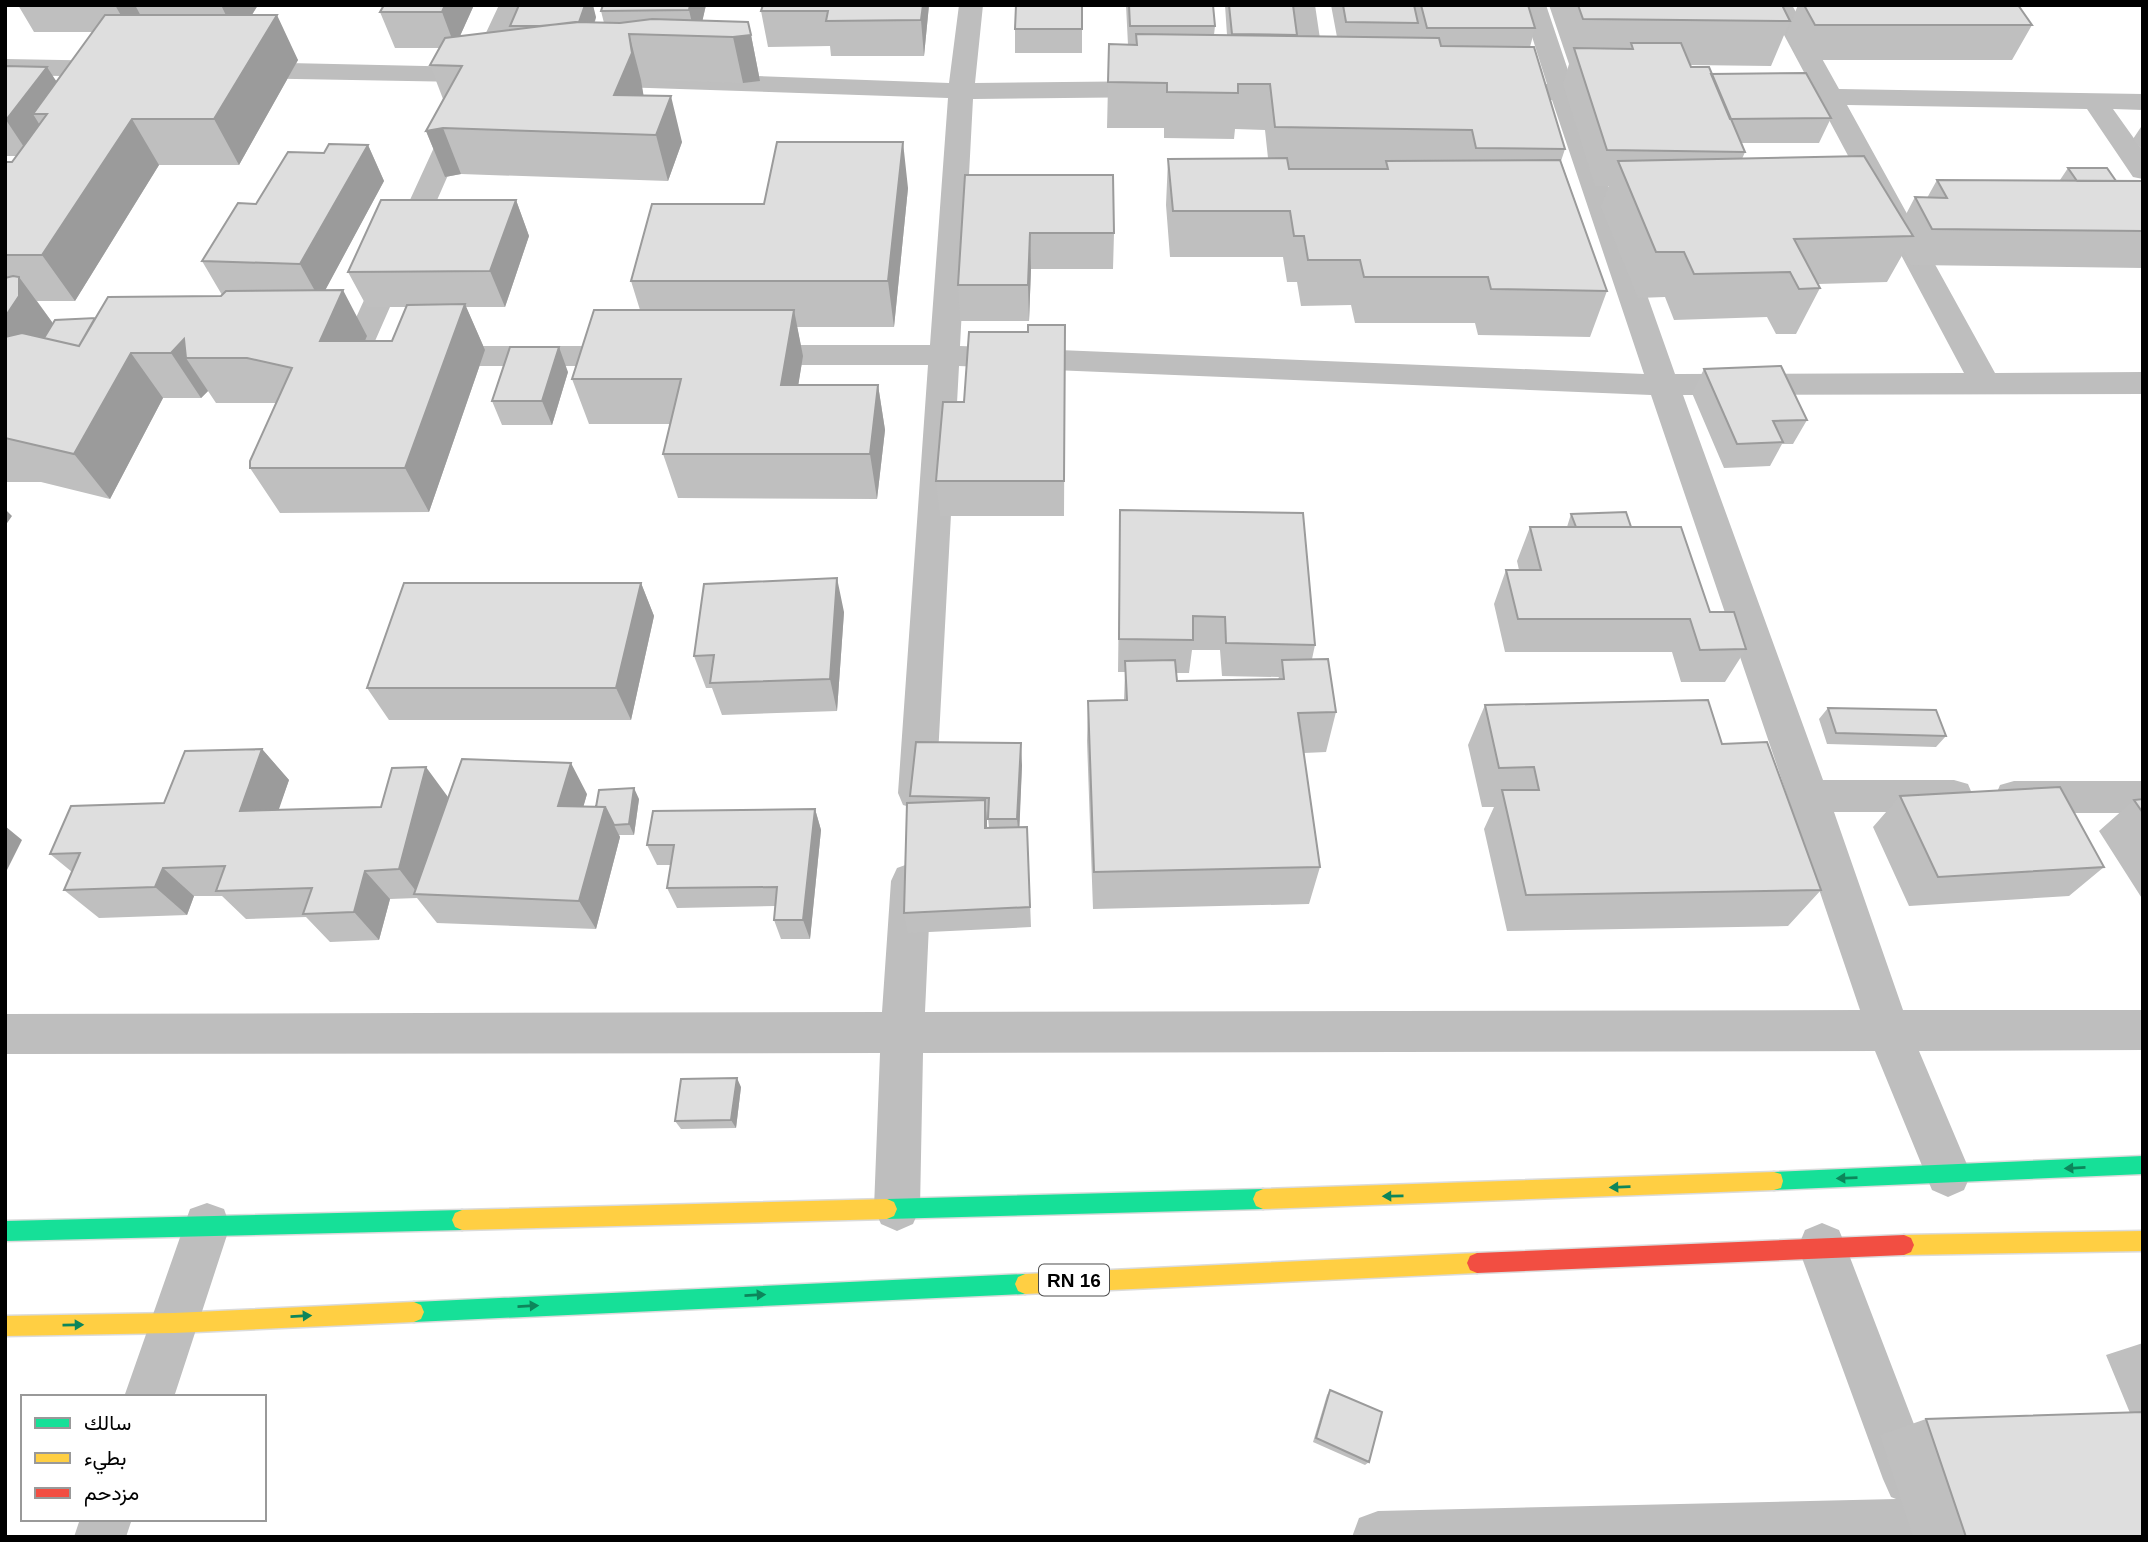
<svg xmlns="http://www.w3.org/2000/svg" width="2148" height="1542" viewBox="0 0 2148 1542" font-family="Arial,Vazirmatn,sans-serif">
  <rect width="100%" height="100%" fill="#fff"/>
  <g fill="none" stroke-linecap="round" stroke-linejoin="round">
    <g stroke="#dbdbdb" stroke-width="3">
      <path id="fast" d="M 2143,1156 L 2143,1174 L 1774,1190 L 1767,1188 L 1765,1181 L 1767,1174 L 1774,1172 Z
        M 1263,1189 L 1270,1192 L 1273,1199 L 1270,1206 L 1263,1209 L 887,1219 L 880,1216 L 877,1209 L 880,1202 L 887,1199 Z
        M 462,1210 L 469,1213 L 472,1220 L 469,1227 L 462,1230 L 5,1241 L 5,1221 Z
        M 1025,1274 L 1032,1277 L 1035,1284 L 1032,1291 L 1025,1294 L 414,1322 L 407,1319 L 404,1312 L 407,1305 L 414,1302 Z"/>
    </g>
    <g stroke="#dbdbdb" stroke-width="3">
      <path id="slow" d="M 1774,1172 L 1781,1174 L 1783,1181 L 1781,1188 L 1774,1190 L 1263,1209 L 1256,1206 L 1253,1199 L 1256,1192 L 1263,1189 Z
        M 887,1199 L 894,1202 L 897,1209 L 894,1216 L 887,1219 L 462,1230 L 455,1227 L 452,1220 L 455,1213 L 462,1210 Z
        M 2143,1231 L 2143,1251 L 1904,1255 L 1897,1252 L 1894,1245 L 1897,1238 L 1904,1235 Z
        M 1477,1253 L 1484,1256 L 1487,1263 L 1484,1270 L 1477,1273 L 1025,1294 L 1018,1291 L 1015,1284 L 1018,1277 L 1025,1274 Z
        M 414,1302 L 421,1305 L 424,1312 L 421,1319 L 414,1322 L 174,1333 L 5,1336 L 5,1316 L 174,1313 Z"/>
    </g>
    <g stroke="#dbdbdb" stroke-width="3">
      <path id="jam" d="M 1904,1235 L 1911,1238 L 1914,1245 L 1911,1252 L 1904,1255 L 1477,1273 L 1470,1270 L 1467,1263 L 1470,1256 L 1477,1253 Z"/>
    </g>
    <path fill="#bebebe" fill-rule="evenodd" d="M 499,5 L 523,5 L 495,70 L 499,75 L 495,80 L 489,82 L 368,357 L 364,364 L 353,367 L 342,364 L 338,357 L 464,82 L 241,78 L 232,75 L 228,70 L 232,65 L 241,62 L 470,67 Z
      M 959,5 L 983,5 L 975,83 L 1161,81 L 1170,84 L 1174,89 L 1170,94 L 1161,97 L 973,99 L 960,346 L 1644,374 L 1552,100 L 1494,99 L 1485,96 L 1481,91 L 1485,86 L 1547,84 L 1522,5 L 1546,5 L 1573,85 L 1628,88 L 1632,93 L 1628,98 L 1578,100 L 1675,374 L 1964,373 L 1821,105 L 1758,101 L 1754,96 L 1758,91 L 1813,89 L 1768,5 L 1792,5 L 1839,89 L 2143,94 L 2143,110 L 2113,109 L 2143,151 L 2143,179 L 2133,177 L 2087,109 L 1847,105 L 1995,373 L 2143,372 L 2143,394 L 1683,395 L 1823,780 L 1954,780 L 1968,784 L 1973,796 L 1968,808 L 1954,812 L 1834,812 L 1903,1010 L 2143,1010 L 2143,1050 L 1919,1051 L 1971,1174 L 1964,1190 L 1948,1197 L 1932,1190 L 1875,1051 L 923,1053 L 920,1208 L 913,1224 L 897,1231 L 881,1224 L 874,1208 L 880,1053 L 5,1054 L 5,1014 L 882,1012 L 891,881 L 897,868 L 911,863 L 925,868 L 931,881 L 925,1012 L 1860,1010 L 1651,395 L 959,366 L 936,793 L 931,805 L 917,809 L 903,805 L 898,793 L 928,365 L 752,365 L 741,362 L 737,355 L 741,348 L 752,345 L 930,345 L 948,98 L 588,86 L 579,83 L 575,78 L 579,73 L 588,70 L 949,83 Z
      M 1291,5 L 1315,5 L 1327,86 L 1323,91 L 1314,94 L 1305,91 L 1301,86 Z
      M 5,59 L 118,61 L 127,64 L 131,69 L 127,74 L 118,77 L 5,75 Z
      M 430,346 L 633,346 L 644,349 L 648,356 L 644,363 L 633,366 L 430,366 L 419,363 L 415,356 L 419,349 Z
      M 2014,781 L 2143,781 L 2143,813 L 2014,813 L 2000,809 L 1995,797 L 2000,785 Z
      M 207,1203 L 224,1209 L 230,1226 L 174,1397 L 124,1397 L 190,1209 Z
      M 1822,1223 L 1839,1230 L 1846,1247 L 1935,1479 L 1927,1497 L 1924,1499 L 1945,1506 L 1952,1525 L 1947,1537 L 1352,1537 L 1359,1518 L 1378,1511 L 1896,1499 L 1891,1497 L 1883,1479 L 1798,1247 L 1805,1230 Z
      M 80,1519 L 132,1519 L 126,1537 L 74,1537 Z"/>
    <use href="#fast" fill="#16e098" fill-rule="evenodd"/>
    <use href="#slow" fill="#ffcf43" fill-rule="evenodd"/>
    <use href="#jam" fill="#f24e42" fill-rule="evenodd"/>
  </g>
  <path fill="#bfbfbf" fill-rule="evenodd" d="M 18,5 L 258,5 L 252,15 L 298,60 L 239,165 L 159,165 L 75,301 L 37,301 L 52,322 L 52,324 L 95,318 L 221,296 L 222,295 L 202,261 L 256,204 L 324,153 L 368,145 L 384,181 L 325,290 L 367,336 L 364,341 L 392,341 L 406,307 L 367,307 L 348,272 L 516,200 L 529,236 L 505,307 L 466,307 L 485,350 L 429,512 L 280,513 L 250,468 L 276,403 L 216,403 L 208,391 L 201,398 L 163,398 L 110,499 L 41,482 L 5,482 L 5,162 L 12,162 L 17,156 L 5,156 L 5,66 L 57,81 L 93,32 L 34,32 Z
    M 384,5 L 474,5 L 460,36 L 512,30 L 510,26 L 596,17 L 595,22 L 604,23 L 601,11 L 706,5 L 702,21 L 751,35 L 760,81 L 743,83 L 641,80 L 643,96 L 682,142 L 668,181 L 461,174 L 445,177 L 426,131 L 443,99 L 430,65 L 440,48 L 395,48 L 380,12 Z
    M 929,5 L 924,56 L 831,56 L 830,46 L 768,47 L 761,11 Z
    M 1082,5 L 1082,53 L 1015,53 L 1015,29 Z
    M 1126,5 L 1213,5 L 1215,26 L 1214,35 L 1227,35 L 1225,5 L 1293,5 L 1297,36 L 1337,37 L 1331,5 L 1528,5 L 1535,28 L 1530,47 L 1565,149 L 1561,161 L 1607,291 L 1590,337 L 1478,335 L 1475,323 L 1355,323 L 1351,305 L 1301,306 L 1297,282 L 1287,282 L 1283,257 L 1170,257 L 1166,205 L 1168,159 L 1268,158 L 1265,130 L 1235,129 L 1234,139 L 1164,138 L 1164,128 L 1107,128 L 1109,44 L 1128,45 Z
    M 1549,5 L 1782,5 L 1790,21 L 1771,66 L 1690,65 L 1691,67 L 1831,118 L 1819,143 L 1741,143 L 1745,152 L 1742,159 L 1903,220 L 1915,197 L 1927,198 L 1937,180 L 2060,180 L 2068,168 L 2116,181 L 2143,181 L 2143,268 L 1911,265 L 1904,252 L 1887,282 L 1818,284 L 1820,288 L 1796,334 L 1776,334 L 1767,317 L 1674,320 L 1665,297 L 1638,298 L 1601,207 L 1609,186 L 1595,186 L 1563,84 L 1569,64 Z
    M 1798,5 L 2018,5 L 2032,25 L 2012,60 L 1799,60 L 1786,35 Z
    M 2143,124 L 2143,151 L 2133,139 Z
    M 965,175 L 1114,233 L 1113,269 L 1031,269 L 1029,321 L 960,321 L 958,285 Z
    M 908,188 L 894,327 L 797,327 L 803,356 L 798,385 L 878,385 L 885,430 L 877,499 L 678,498 L 663,454 L 670,424 L 589,424 L 572,379 L 640,310 L 631,281 L 764,204 Z
    M 1065,325 L 1064,516 L 940,516 L 936,481 L 964,402 L 1028,332 Z
    M 1704,369 L 1807,420 L 1793,444 L 1782,444 L 1770,466 L 1724,468 L 1692,393 Z
    M 568,372 L 552,425 L 502,425 L 492,401 Z
    M 1120,510 L 1315,645 L 1312,659 L 1336,712 L 1326,752 L 1304,753 L 1320,867 L 1309,904 L 1093,909 L 1087,741 L 1088,701 L 1124,700 L 1125,672 L 1118,672 ZM 1192,650 L 1220,650 L 1222,676 L 1279,677 L 1278,679 L 1177,681 L 1176,673 L 1189,673 Z
    M 1571,514 L 1631,527 L 1746,649 L 1725,682 L 1681,682 L 1672,652 L 1505,652 L 1494,604 L 1506,570 L 1519,570 L 1517,561 L 1530,527 L 1567,527 Z
    M 641,583 L 654,616 L 631,720 L 389,720 L 367,688 Z
    M 844,612 L 837,711 L 722,715 L 712,688 L 706,688 L 694,656 Z
    M 1485,705 L 1722,744 L 1821,890 L 1788,926 L 1507,931 L 1484,829 L 1494,807 L 1482,807 L 1468,745 Z
    M 1828,708 L 1946,736 L 1936,747 L 1827,744 L 1819,719 Z
    M 262,749 L 289,780 L 278,810 L 381,807 L 448,797 L 445,806 L 587,794 L 583,807 L 596,807 L 639,799 L 634,835 L 619,835 L 620,837 L 596,929 L 437,923 L 417,898 L 390,899 L 379,940 L 330,942 L 306,917 L 246,919 L 222,896 L 194,896 L 187,915 L 99,918 L 64,890 L 72,872 L 50,854 L 164,803 Z
    M 1022,765 L 1019,827 L 1027,827 L 1031,927 L 908,933 L 904,913 L 911,802 L 910,796 ZM 987,818 L 988,818 L 989,828 L 987,828 Z
    M 1900,796 L 2104,867 L 2069,896 L 1909,906 L 1873,827 Z
    M 2143,799 L 2143,900 L 2099,831 L 2134,800 Z
    M 815,809 L 821,830 L 810,939 L 781,939 L 774,920 L 775,906 L 677,908 L 667,888 L 671,865 L 657,865 L 647,845 Z
    M 741,1087 L 736,1128 L 681,1129 L 675,1121 Z
    M 2143,1343 L 2143,1537 L 1913,1537 L 1880,1435 L 1926,1419 L 2130,1413 L 2106,1355 Z
    M 1330,1390 L 1369,1462 L 1365,1465 L 1313,1442 L 1327,1395 Z"/>
  <path fill="#9b9b9b" d="M 115,5 L 135,5 L 142,18 L 131,33 Z
    M 221,5 L 258,5 L 237,38 Z
    M 445,5 L 474,5 L 455,47 L 442,12 Z
    M 585,5 L 593,5 L 596,17 L 585,51 L 578,26 Z
    M 690,5 L 706,5 L 699,36 L 695,36 L 689,10 Z
    M 923,5 L 929,5 L 924,56 L 921,20 Z
    M 277,15 L 298,60 L 239,165 L 214,119 Z
    M 629,34 L 641,80 L 644,98 L 614,95 Z
    M 751,35 L 760,81 L 743,83 L 733,37 Z
    M 47,67 L 70,102 L 33,114 L 46,135 L 30,156 L 6,120 Z
    M 671,96 L 682,142 L 668,181 L 656,135 Z
    M 132,119 L 159,165 L 75,301 L 42,255 Z
    M 443,128 L 461,174 L 445,177 L 426,131 Z
    M 903,142 L 908,188 L 894,327 L 888,281 Z
    M 368,145 L 384,181 L 320,300 L 300,264 Z
    M 516,200 L 529,236 L 505,307 L 490,271 Z
    M 1030,233 L 1031,269 L 1029,321 L 1028,285 Z
    M 19,277 L 52,322 L 53,342 L 5,373 L 5,317 Z
    M 343,290 L 367,336 L 345,387 L 320,341 Z
    M 465,304 L 485,350 L 429,512 L 405,468 Z
    M 794,310 L 803,356 L 791,430 L 781,385 Z
    M 184,339 L 186,358 L 208,391 L 201,398 L 171,353 Z
    M 559,347 L 568,372 L 552,425 L 542,401 Z
    M 131,353 L 163,398 L 110,499 L 74,454 Z
    M 878,385 L 885,430 L 877,499 L 870,454 Z
    M 5,509 L 12,516 L 5,526 Z
    M 837,578 L 844,612 L 837,711 L 830,679 Z
    M 641,583 L 654,616 L 631,720 L 616,688 Z
    M 1021,743 L 1022,765 L 1019,839 L 1017,819 Z
    M 262,749 L 289,780 L 268,841 L 240,811 Z
    M 571,763 L 587,794 L 575,836 L 558,806 Z
    M 426,767 L 448,797 L 423,895 L 419,895 L 399,869 Z
    M 634,788 L 639,799 L 634,835 L 629,824 Z
    M 985,800 L 987,820 L 987,848 L 985,828 Z
    M 605,807 L 620,837 L 596,929 L 579,901 Z
    M 815,809 L 821,830 L 810,939 L 803,920 Z
    M 5,826 L 22,840 L 5,874 Z
    M 163,868 L 194,896 L 187,915 L 155,887 Z
    M 365,871 L 390,899 L 379,940 L 354,912 Z
    M 737,1078 L 741,1087 L 736,1128 L 731,1120 Z"/>
  <path fill="#dedede" stroke="#9b9b9b" stroke-width="2" d="M 384,5 L 445,5 L 442,12 L 380,12 Z
    M 519,5 L 585,5 L 579,22 L 540,26 L 510,26 Z
    M 603,5 L 690,5 L 689,10 L 601,11 Z
    M 763,5 L 923,5 L 921,20 L 826,21 L 828,11 L 761,11 Z
    M 1016,5 L 1082,5 L 1082,29 L 1015,29 Z
    M 1129,5 L 1213,5 L 1215,26 L 1130,26 Z
    M 1229,5 L 1293,5 L 1297,35 L 1232,34 Z
    M 1343,5 L 1414,5 L 1418,23 L 1346,22 Z
    M 1421,5 L 1528,5 L 1535,28 L 1427,28 Z
    M 1578,5 L 1782,5 L 1790,21 L 1583,19 Z
    M 1804,5 L 2018,5 L 2032,25 L 1815,25 Z
    M 105,15 L 277,15 L 214,119 L 132,119 L 42,255 L 5,255 L 5,162 L 12,162 L 47,114 L 33,114 Z
    M 652,19 L 748,22 L 751,35 L 733,37 L 629,34 L 632,53 L 614,95 L 671,96 L 656,135 L 443,128 L 426,131 L 462,66 L 430,65 L 445,38 L 575,22 L 620,23 Z
    M 1136,34 L 1439,38 L 1441,46 L 1534,47 L 1565,149 L 1476,148 L 1472,130 L 1275,127 L 1270,84 L 1238,84 L 1238,93 L 1167,92 L 1167,83 L 1108,82 L 1109,44 L 1137,45 Z
    M 1631,43 L 1681,43 L 1691,67 L 1709,67 L 1745,152 L 1607,150 L 1574,48 L 1633,49 Z
    M 5,66 L 47,67 L 6,120 L 5,120 Z
    M 1806,73 L 1831,118 L 1730,119 L 1711,74 Z
    M 777,142 L 903,142 L 888,281 L 631,281 L 652,204 L 764,204 Z
    M 329,144 L 368,145 L 300,264 L 202,261 L 238,203 L 256,204 L 288,152 L 324,153 Z
    M 1864,156 L 1913,236 L 1794,239 L 1820,288 L 1799,289 L 1790,272 L 1694,274 L 1684,252 L 1656,252 L 1618,161 Z
    M 1287,158 L 1289,169 L 1388,169 L 1386,161 L 1560,160 L 1607,291 L 1491,289 L 1488,277 L 1364,277 L 1360,260 L 1308,260 L 1304,236 L 1294,236 L 1290,211 L 1173,211 L 1168,159 Z
    M 2068,168 L 2107,168 L 2116,181 L 2077,181 Z
    M 965,175 L 1113,175 L 1114,233 L 1030,233 L 1028,285 L 958,285 Z
    M 1937,180 L 2143,181 L 2143,231 L 1932,229 L 1915,197 L 1947,198 Z
    M 381,200 L 516,200 L 490,271 L 348,272 Z
    M 13,276 L 19,277 L 19,296 L 5,317 L 5,278 Z
    M 343,290 L 320,341 L 392,341 L 407,305 L 465,304 L 405,468 L 250,468 L 250,461 L 292,368 L 247,358 L 186,358 L 184,339 L 171,353 L 131,353 L 74,454 L 5,438 L 5,337 L 22,333 L 79,346 L 108,297 L 221,296 L 226,291 Z
    M 594,310 L 794,310 L 781,385 L 878,385 L 870,454 L 663,454 L 681,379 L 572,379 Z
    M 95,318 L 79,346 L 44,338 L 55,320 Z
    M 1028,325 L 1065,325 L 1064,481 L 936,481 L 943,402 L 964,402 L 969,332 L 1028,332 Z
    M 510,347 L 559,347 L 542,401 L 492,401 Z
    M 1781,366 L 1807,420 L 1773,421 L 1783,442 L 1737,444 L 1704,369 Z
    M 1120,510 L 1303,513 L 1315,645 L 1226,643 L 1225,617 L 1193,616 L 1193,640 L 1119,639 Z
    M 1626,512 L 1631,527 L 1576,527 L 1571,514 Z
    M 1530,527 L 1681,527 L 1710,612 L 1734,612 L 1746,649 L 1700,650 L 1690,619 L 1518,619 L 1506,570 L 1541,570 Z
    M 837,578 L 830,679 L 710,683 L 714,655 L 694,656 L 704,584 Z
    M 404,583 L 641,583 L 616,688 L 367,688 Z
    M 1328,659 L 1336,712 L 1298,713 L 1320,867 L 1094,872 L 1088,701 L 1127,700 L 1125,661 L 1175,660 L 1177,681 L 1284,679 L 1282,660 Z
    M 1708,700 L 1722,744 L 1767,742 L 1821,890 L 1526,895 L 1502,790 L 1539,790 L 1534,767 L 1499,768 L 1485,705 Z
    M 1828,708 L 1936,710 L 1946,736 L 1836,733 Z
    M 916,742 L 1021,743 L 1017,819 L 988,819 L 989,798 L 910,796 Z
    M 262,749 L 240,811 L 381,807 L 392,768 L 426,767 L 399,869 L 365,871 L 354,912 L 303,914 L 312,888 L 216,891 L 225,866 L 163,868 L 155,887 L 64,890 L 80,853 L 50,854 L 71,806 L 164,803 L 185,751 Z
    M 462,759 L 571,763 L 558,806 L 605,807 L 579,901 L 414,894 Z
    M 2060,787 L 2104,867 L 1938,877 L 1900,796 Z
    M 634,788 L 629,824 L 614,825 L 605,807 L 596,807 L 599,790 Z
    M 2143,799 L 2143,813 L 2134,800 Z
    M 985,800 L 985,828 L 1027,827 L 1030,907 L 904,913 L 907,803 Z
    M 815,809 L 803,920 L 774,920 L 777,887 L 667,888 L 674,845 L 647,845 L 653,811 Z
    M 737,1078 L 731,1120 L 675,1121 L 681,1079 Z
    M 1330,1390 L 1382,1412 L 1369,1462 L 1316,1438 Z
    M 2143,1412 L 2143,1537 L 1966,1537 L 1926,1419 Z"/>
  <defs><path id="oneway-solid" d="M-6-.8H1V-3.2L6.5 0L1 3.2V.8H-6Z" transform="scale(1.75)"/></defs>
  <g fill="#0d865b">
    <use href="#oneway-solid" transform="translate(2075 1168) rotate(177)"/>
    <use href="#oneway-solid" transform="translate(1847 1178) rotate(178)"/>
    <use href="#oneway-solid" transform="translate(1620 1187) rotate(178)"/>
    <use href="#oneway-solid" transform="translate(1393 1196) rotate(179)"/>
    <use href="#oneway-solid" transform="translate(755 1295) rotate(-3)"/>
    <use href="#oneway-solid" transform="translate(528 1306) rotate(-3)"/>
    <use href="#oneway-solid" transform="translate(301 1316) rotate(-3)"/>
    <use href="#oneway-solid" transform="translate(73 1325) rotate(-1)"/>
  </g>
  <g text-anchor="middle" stroke-width="5" stroke-linejoin="round" paint-order="stroke">
    <rect fill="#fff" stroke="#4c4c4c" stroke-width="2" x="1039" y="1264.5" width="70" height="31" rx="5"/>
    <g font-size="19" font-weight="bold" fill="#000">
      <text x="1074" y="1287">RN 16</text>
    </g>
  </g>
  <rect width="2148" height="1542" fill="none" stroke="#000000" stroke-width="14"/>
  <rect x="21" y="1395" width="245" height="126" fill="#ffffff" stroke="#999999" stroke-width="2"/>
  <rect x="35" y="1418" width="35" height="10" fill="#16e098" stroke="#999999" stroke-width="2"/>
  <text x="84" y="1430" font-size="21" fill="#000000">سالك</text>
  <rect x="35" y="1453" width="35" height="10" fill="#ffcf43" stroke="#999999" stroke-width="2"/>
  <text x="84" y="1465" font-size="21" fill="#000000">بطيء</text>
  <rect x="35" y="1488" width="35" height="10" fill="#f24e42" stroke="#999999" stroke-width="2"/>
  <text x="84" y="1500" font-size="21" fill="#000000">مزدحم</text>
</svg>
